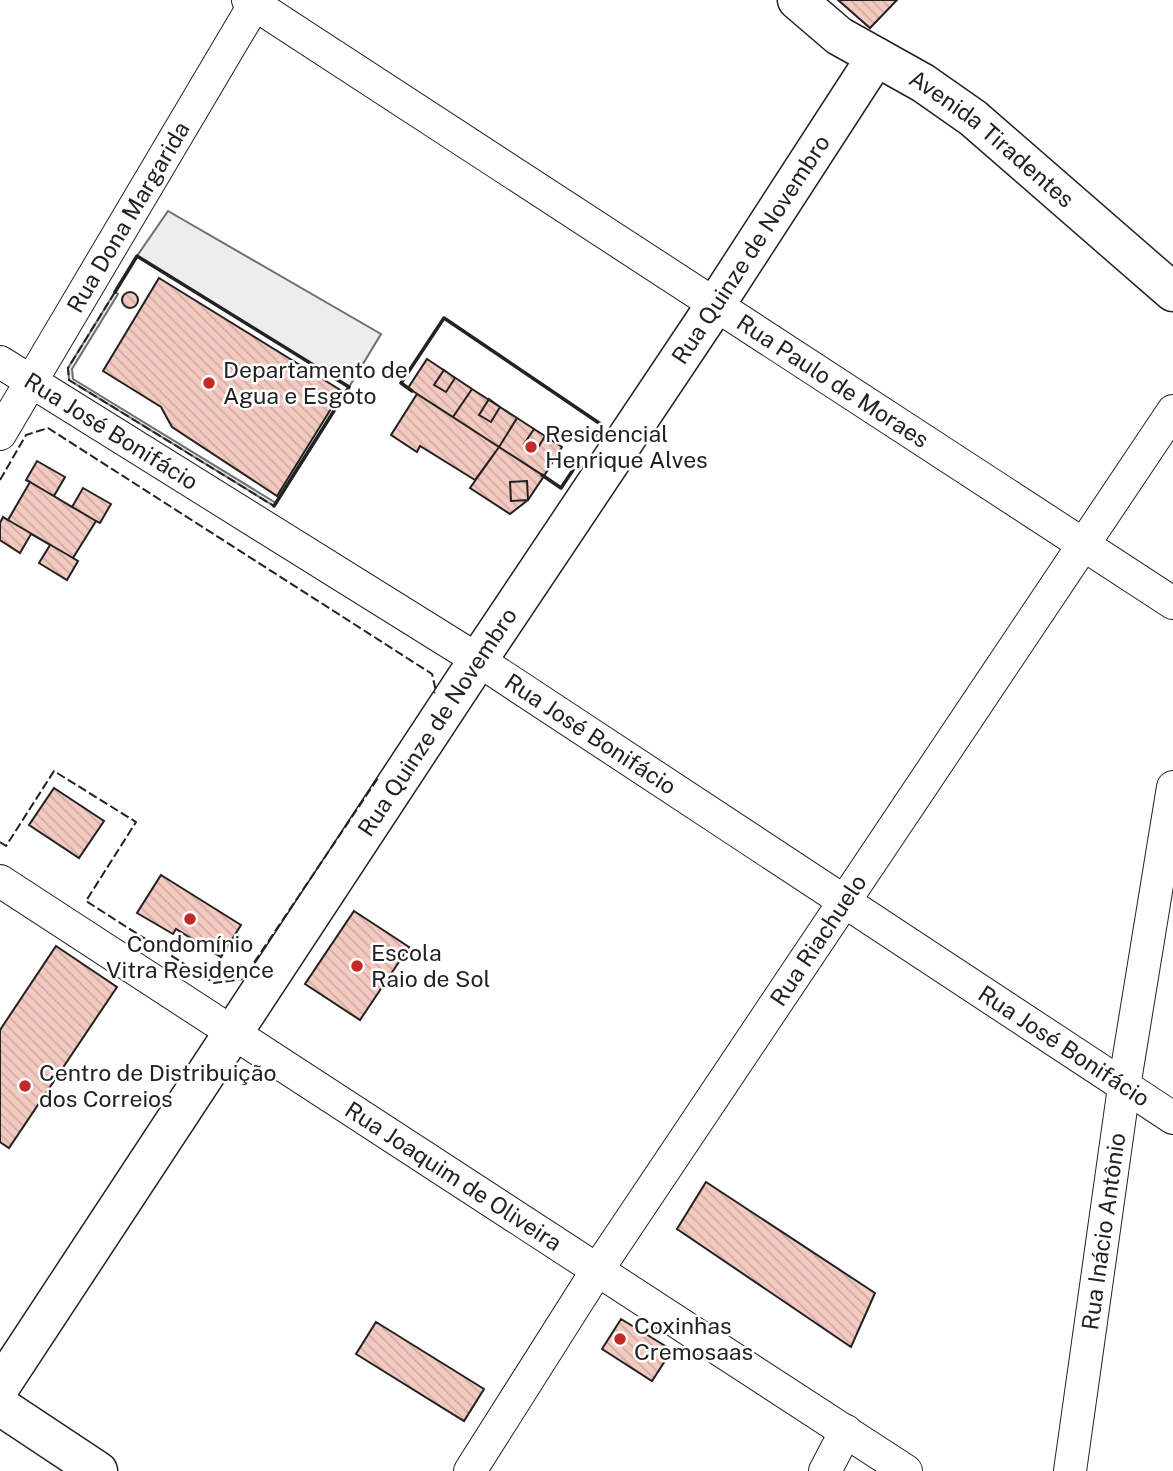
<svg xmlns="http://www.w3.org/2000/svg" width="1173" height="1471" viewBox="0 0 1173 1471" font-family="'Public Sans',sans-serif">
  <defs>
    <pattern id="building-back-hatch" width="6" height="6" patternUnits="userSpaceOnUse" patternTransform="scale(1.75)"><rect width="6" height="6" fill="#f3c9c0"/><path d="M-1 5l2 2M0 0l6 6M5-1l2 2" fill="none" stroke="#d0aca5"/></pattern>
  </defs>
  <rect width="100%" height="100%" fill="#fff"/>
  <path fill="#e0efe3" stroke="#6f6f6f" stroke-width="2" d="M 115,292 L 118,294 L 72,369 L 73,379 L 276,503 L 274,506 L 69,380 L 68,368 Z"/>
  <path fill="#ededed" stroke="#6f6f6f" stroke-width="2" d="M 168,211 L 381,334 L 349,387 L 137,256 Z"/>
  <path fill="url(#building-back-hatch)" stroke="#222" stroke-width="2" d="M 838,0 L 897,0 L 870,28 Z
    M 159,278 L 342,391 L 277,496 L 172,427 L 161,407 L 103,371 Z
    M122 300a8 8 0 1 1 16 0a8 8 0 1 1-16 0Z
    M 427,359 L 472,389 L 453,417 L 408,388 Z
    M 444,370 L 455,378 L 446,392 L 434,385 Z
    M 472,389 L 517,418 L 499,447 L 453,417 Z
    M 417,394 L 499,447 L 475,480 L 420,446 L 417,452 L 391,435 Z
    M 489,399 L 500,407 L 491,422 L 479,415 Z
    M 517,418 L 562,447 L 544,476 L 499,447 Z
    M 534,429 L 545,436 L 536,451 L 524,444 Z
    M 499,447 L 544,476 L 528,500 L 510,514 L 470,488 Z
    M 37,461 L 65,477 L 54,496 L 72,507 L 83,488 L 111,504 L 100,523 L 96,521 L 73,558 L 78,561 L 67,580 L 39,563 L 50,545 L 31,534 L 20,553 L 0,540 L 0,523 L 3,517 L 8,520 L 30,482 L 26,480 Z
    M 527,481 L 528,500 L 511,501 L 510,482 Z
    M 30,482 L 96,521 L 73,558 L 8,520 Z
    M 54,788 L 104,821 L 79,858 L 29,825 Z
    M 161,875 L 241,925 L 221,957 L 176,929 L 173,934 L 137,913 Z
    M 354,911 L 409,947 L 360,1020 L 305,984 Z
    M 56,946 L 117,987 L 9,1148 L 0,1142 L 0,1030 Z
    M 706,1182 L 875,1293 L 851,1347 L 677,1229 Z
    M 621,1319 L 672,1350 L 652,1381 L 602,1349 Z
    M 376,1322 L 484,1389 L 464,1421 L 356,1354 Z"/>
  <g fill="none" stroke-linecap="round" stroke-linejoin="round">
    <g stroke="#222" stroke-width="34">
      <g id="minor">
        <path id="s1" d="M 248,0 L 1173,603"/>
        <path id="s2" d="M 0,362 L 478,660 L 1173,1118"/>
        <path id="s3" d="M 0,434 L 257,0"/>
        <path id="s4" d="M 0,881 L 906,1471"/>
        <path id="s5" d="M 470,1471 L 598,1269 L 1173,411"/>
        <path d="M 825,1471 L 846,1431"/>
        <path id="s6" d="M 1070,1471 L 1124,1087 L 1173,787"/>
      </g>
    </g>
    <g stroke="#222" stroke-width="41">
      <g id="major">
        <path id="s7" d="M 797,0 L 839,36 L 923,83 L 973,118 L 1173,292"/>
        <path id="s8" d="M 0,1387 L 478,660 L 716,304 L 876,57"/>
        <path d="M 0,1406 L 98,1471"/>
      </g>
    </g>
    <use href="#minor" stroke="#fff" stroke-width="32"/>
    <use href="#major" stroke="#fff" stroke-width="38"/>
    <path stroke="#222" stroke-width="2" stroke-dasharray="9 3.5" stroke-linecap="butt" d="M 115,292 L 68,368 L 69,380 L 274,506
      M 0,480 L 26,435 L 48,428 L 432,674 L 436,691 L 434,693
      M 0,842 L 6,846 L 54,771 L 136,822 L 86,901 L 214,983 L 243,979 L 378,778"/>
    <path stroke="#222" stroke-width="3.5" d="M 115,292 L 137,256 L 349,387 L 274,506
      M 412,391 L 401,383 L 444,318 L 602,425 L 594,437
      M 542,475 L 561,488 L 573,470"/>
  </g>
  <g fill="#c62828" stroke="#fff" stroke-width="2.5">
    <circle cx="209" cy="383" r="7"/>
    <circle cx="531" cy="447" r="7"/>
    <circle cx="190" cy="919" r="7"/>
    <circle cx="357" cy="966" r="7"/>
    <circle cx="25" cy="1086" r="7"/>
    <circle cx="620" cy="1339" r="7"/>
  </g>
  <g text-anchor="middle" stroke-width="5" stroke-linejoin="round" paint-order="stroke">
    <g font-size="23" fill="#222" stroke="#fff">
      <text dy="8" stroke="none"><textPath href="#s7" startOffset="240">Avenida Tiradentes</textPath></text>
      <text dy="8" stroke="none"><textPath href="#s3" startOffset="252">Rua Dona Margarida</textPath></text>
      <text dy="8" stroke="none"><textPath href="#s8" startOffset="1363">Rua Quinze de Novembro</textPath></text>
      <text dy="8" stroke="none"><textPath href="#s1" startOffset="698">Rua Paulo de Moraes</textPath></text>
      <text dy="8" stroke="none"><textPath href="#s2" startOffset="131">Rua José Bonifácio</textPath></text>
      <text dy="8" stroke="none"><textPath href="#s8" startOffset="796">Rua Quinze de Novembro</textPath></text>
      <text dy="8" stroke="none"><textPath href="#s2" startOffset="698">Rua José Bonifácio</textPath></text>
      <text dy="8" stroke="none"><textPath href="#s5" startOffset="635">Rua Riachuelo</textPath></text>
      <text dy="8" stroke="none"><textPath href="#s2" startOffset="1265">Rua José Bonifácio</textPath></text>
      <text dy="8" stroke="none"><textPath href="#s4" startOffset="541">Rua Joaquim de Oliveira</textPath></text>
      <text dy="8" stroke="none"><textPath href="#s6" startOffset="242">Rua Inácio Antônio</textPath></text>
    </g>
    <g font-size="23" fill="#222" stroke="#fff" text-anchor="start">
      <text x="223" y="378">Departamento de<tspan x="223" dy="26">Agua e Esgoto</tspan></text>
      <text x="545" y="442">Residencial<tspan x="545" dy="26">Henrique Alves</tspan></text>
      <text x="190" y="952" text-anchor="middle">Condomínio<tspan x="190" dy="26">Vitra Residence</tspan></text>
      <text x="371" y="961">Escola<tspan x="371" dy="26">Raio de Sol</tspan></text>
      <text x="39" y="1081">Centro de Distribuição<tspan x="39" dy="26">dos Correios</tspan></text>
      <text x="634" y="1334">Coxinhas<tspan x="634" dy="26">Cremosaas</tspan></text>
    </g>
  </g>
</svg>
